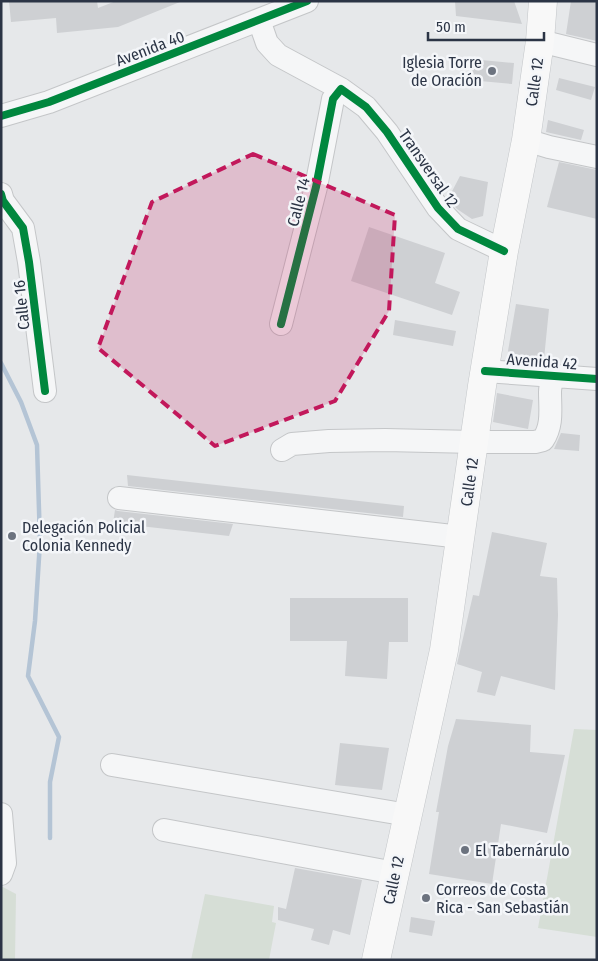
<svg xmlns="http://www.w3.org/2000/svg" width="598" height="961" viewBox="0 0 598 961" font-family="'Fira Sans Condensed',sans-serif">
  <rect width="100%" height="100%" fill="#e6e8ea"/>
  <path fill="#d6ded6" d="M 574,729 L 597,730 L 597,937 L 538,928 Z
    M 1,886 L 16,894 L 15,960 L 1,960 Z
    M 205,894 L 274,906 L 272,922 L 276,923 L 269,960 L 191,960 Z"/>
  <g fill="none" stroke-linecap="round" stroke-linejoin="round">
    <path stroke="#b4c4d5" stroke-width="4.5" d="M 1,363 L 21,402 L 37,445 L 40,542 L 35,621 L 28,676 L 59,737 L 50,782 L 50,838"/>
  </g>
  <path fill="#ced0d3" d="M 9,1 L 97,1 L 98,8 L 116,1 L 180,2 L 118,27 L 57,33 L 56,18 L 11,22 Z
    M 455,1 L 514,1 L 522,24 L 456,16 Z
    M 571,1 L 597,1 L 597,41 L 566,34 Z
    M 471,59 L 514,63 L 512,84 L 469,80 Z
    M 559,78 L 595,87 L 591,100 L 556,90 Z
    M 548,120 L 584,130 L 581,140 L 546,132 Z
    M 559,162 L 597,170 L 597,219 L 547,207 Z
    M 460,176 L 488,182 L 483,216 L 472,219 L 457,209 L 448,199 Z
    M 369,227 L 445,253 L 435,283 L 460,292 L 452,315 L 351,281 Z
    M 516,304 L 549,309 L 544,359 L 513,358 L 508,351 Z
    M 395,320 L 456,331 L 453,346 L 393,335 Z
    M 497,393 L 533,400 L 528,429 L 493,422 Z
    M 561,433 L 580,435 L 579,451 L 554,449 Z
    M 127,475 L 404,506 L 403,517 L 128,486 Z
    M 115,510 L 118,511 L 233,524 L 229,536 L 113,523 Z
    M 492,532 L 547,543 L 540,576 L 557,578 L 558,615 L 555,690 L 501,676 L 495,696 L 477,692 L 482,672 L 457,664 L 473,595 L 479,596 Z
    M 290,598 L 408,598 L 408,642 L 389,642 L 387,679 L 345,676 L 347,641 L 290,641 Z
    M 456,719 L 531,725 L 530,752 L 565,755 L 547,833 L 501,824 L 492,884 L 429,874 L 439,812 L 436,812 L 448,746 Z
    M 340,743 L 389,748 L 382,790 L 335,785 Z
    M 295,868 L 362,880 L 350,935 L 333,930 L 329,945 L 311,940 L 314,929 L 278,920 L 278,907 L 286,909 Z
    M 411,917 L 435,921 L 432,936 L 409,932 Z"/>
  <g fill="none" stroke-linecap="round" stroke-linejoin="round">
    <g stroke="#c4c6c8" stroke-width="24">
      <path id="minor" d="M 259,20 L 267,43 L 278,55 L 341,89 L 366,107 L 387,132 L 438,208 L 458,229 L 504,251
        M 540,41 L 597,55
        M 1,116 L 49,102 L 307,1
        M 526,140 L 549,147 L 597,157
        M 1,194 L 3,201 L 23,228 L 29,262 L 45,391
        M 281,324 L 316,187 L 333,99 L 341,89
        M 485,371 L 597,379
        M 282,450 L 292,444 L 329,441 L 385,440 L 475,442 L 535,442 L 543,440 C 553,425 550,409 550,392 C 550,387 552,381 552,376
        M 119,498 L 461,537
        M 112,765 L 408,815
        M 1,814 L 5,863 L 1,874
        M 164,830 L 395,873"/>
    </g>
    <g stroke="#c2c5c8" stroke-width="29">
      <path id="major" d="M 376,960 L 444,650 L 482,386 L 504,251 L 526,140 L 540,41 L 543,1"/>
    </g>
    <use href="#minor" stroke="#f5f6f7" stroke-width="22"/>
    <use href="#major" stroke="#f8f8f8" stroke-width="28"/>
    <g stroke="#f4f6f9" stroke-width="11">
      <path id="cycleway" d="M 1,116 L 49,102 L 307,1
        M 1,194 L 3,201 L 23,228 L 29,262 L 45,391
        M 281,324 L 316,187 L 333,99 L 341,89 L 366,107 L 387,132 L 438,208 L 458,229 L 504,251
        M 485,371 L 597,379"/>
    </g>
    <use href="#cycleway" stroke="#00873e" stroke-width="8"/>
  </g>
  <path fill="#c2185b" fill-opacity="0.2" stroke="#c2185b" stroke-width="4" stroke-dasharray="10 6" stroke-linejoin="round" d="M 253,154 L 395,215 L 389,311 L 335,401 L 215,446 L 98,348 L 152,202 Z"/>
  <g fill="#6c737f" stroke="#f4f6f9" stroke-width="2">
    <circle cx="492" cy="71" r="5"/>
    <circle cx="12" cy="536" r="5"/>
    <circle cx="465" cy="850" r="5"/>
    <circle cx="426" cy="898" r="5"/>
  </g>
  <g text-anchor="middle" stroke-width="5" stroke-linejoin="round" paint-order="stroke">
    <g font-size="16" fill="#2b3445" stroke="#f4f6f9">
      <text transform="translate(150 48) rotate(-21)" y="6">Avenida 40</text>
      <text transform="translate(534 82) rotate(-82)" y="6">Calle 12</text>
      <text transform="translate(429 168) rotate(55)" y="6">Transversal 12</text>
      <text transform="translate(298 202) rotate(-76)" y="6">Calle 14</text>
      <text transform="translate(21 305) rotate(-96)" y="6">Calle 16</text>
      <text transform="translate(542 361) rotate(4)" y="6">Avenida 42</text>
      <text transform="translate(469 482) rotate(-82)" y="6">Calle 12</text>
      <text transform="translate(393 880) rotate(-78)" y="6">Calle 12</text>
    </g>
    <g font-size="16" fill="#2b3445" stroke="#f4f6f9" text-anchor="start">
      <text x="482" y="68" text-anchor="end">Iglesia Torre<tspan x="482" dy="18">de Oración</tspan></text>
      <text x="22" y="533">Delegación Policial<tspan x="22" dy="18">Colonia Kennedy</tspan></text>
      <text x="475" y="856">El Tabernárulo</text>
      <text x="436" y="895">Correos de Costa<tspan x="436" dy="18">Rica - San Sebastián</tspan></text>
    </g>
  </g>
  <rect width="598" height="961" fill="none" stroke="#2b3445" stroke-width="5"/>
  <path d="M428 32v8h116v-8" fill="none" stroke="#2b3445" stroke-width="2.5"/>
  <text x="436" y="32" font-size="15" fill="#2b3445" stroke="#f4f6f9" stroke-width="4" paint-order="stroke">50 m</text>
</svg>
